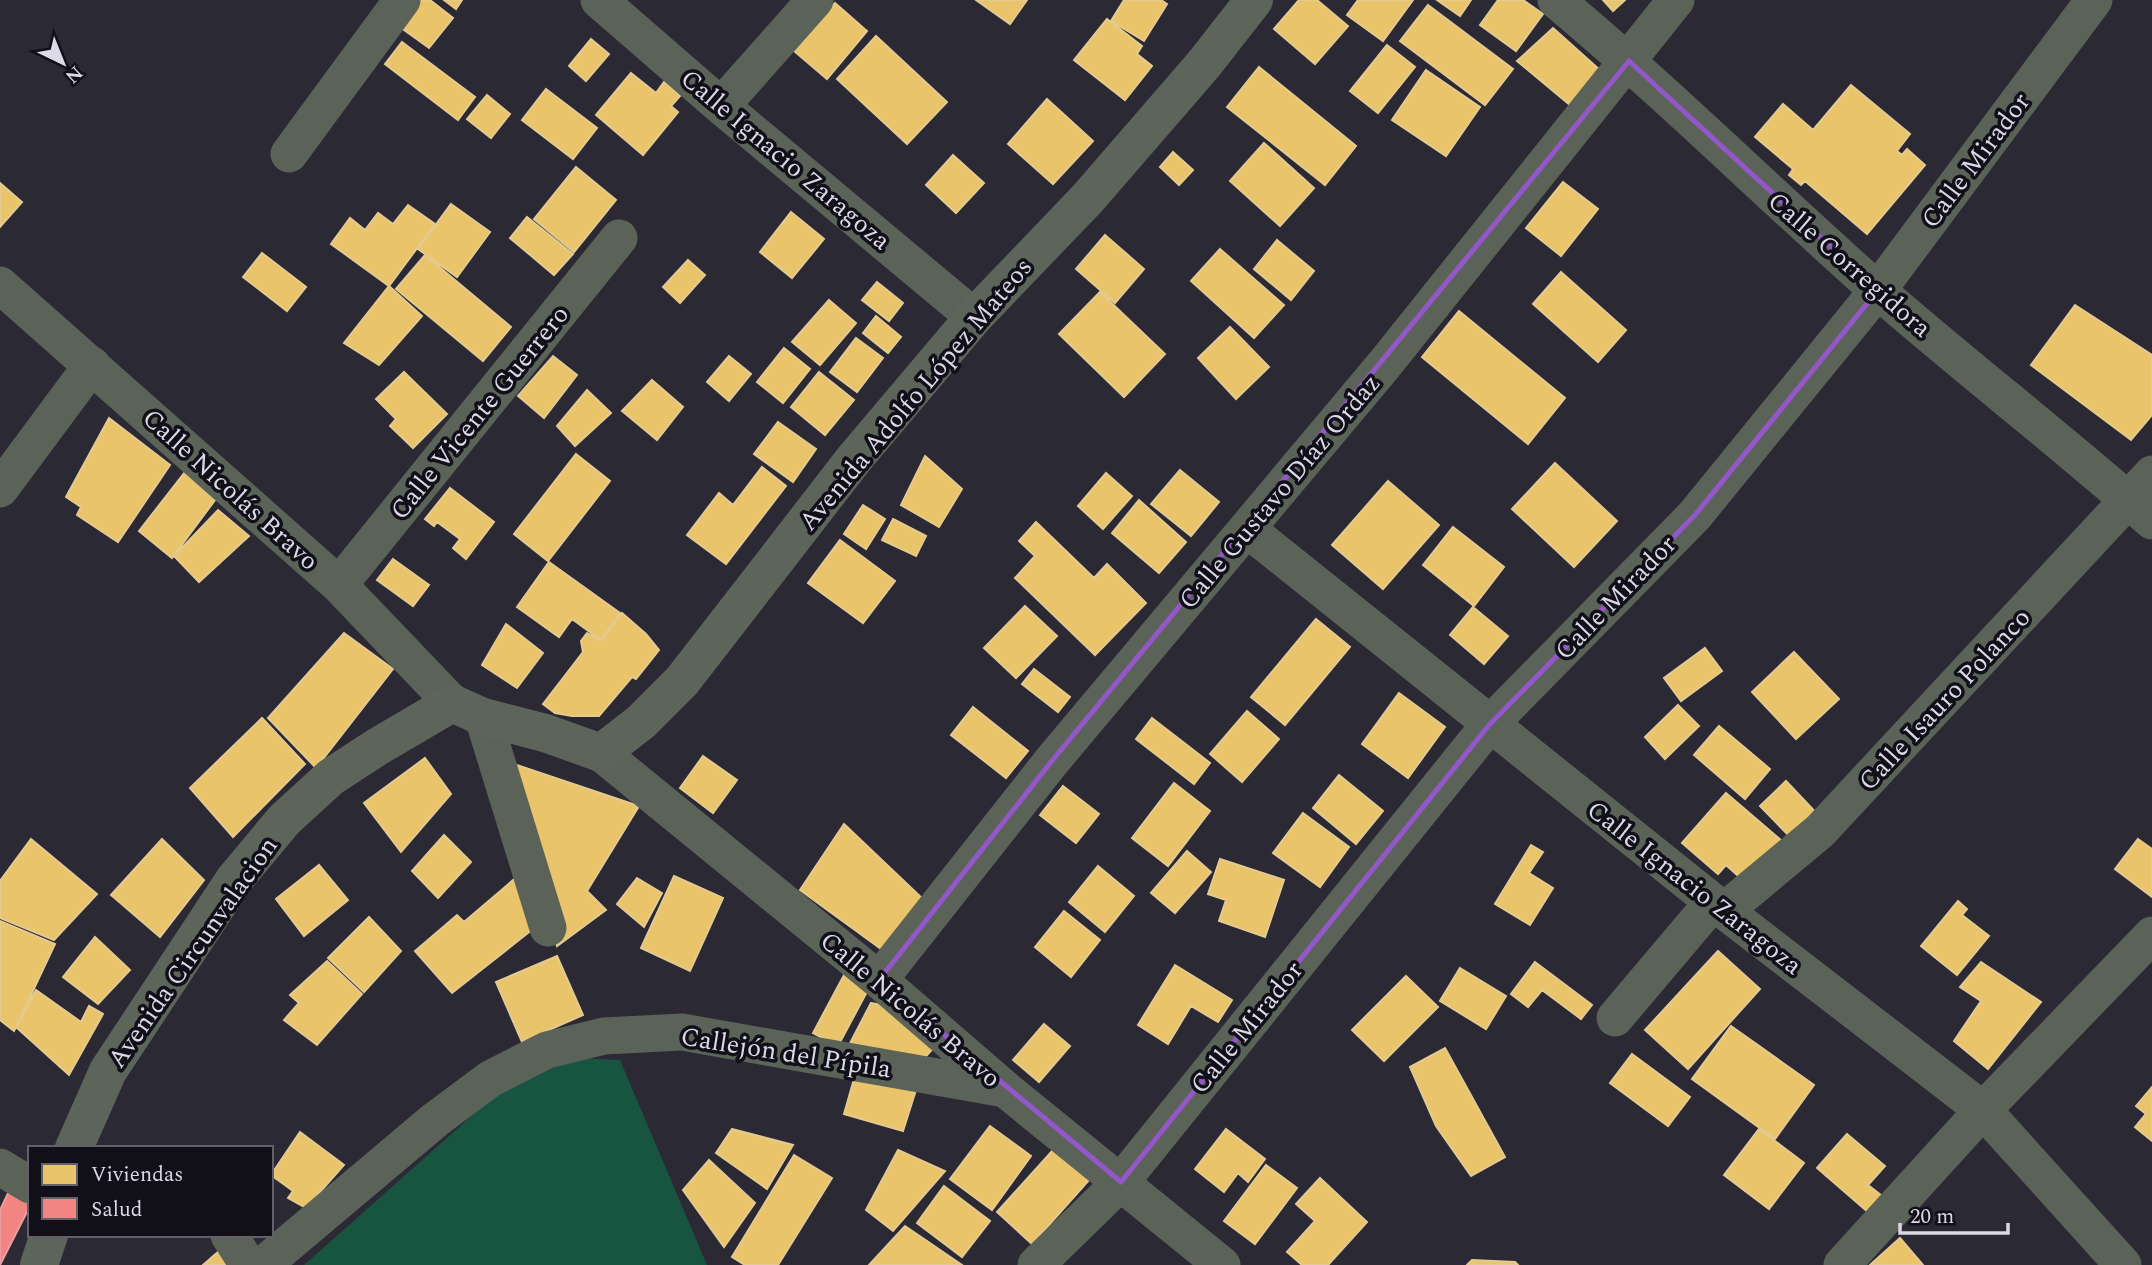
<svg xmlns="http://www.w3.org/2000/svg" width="2152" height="1265" viewBox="0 0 2152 1265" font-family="Spectral,serif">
  <rect width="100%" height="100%" fill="#2b2934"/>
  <path fill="#175541" d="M 574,1058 L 620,1060 L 707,1265 L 304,1265 L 493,1097 Z"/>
  <path fill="#e9c46a" stroke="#e5ca90" stroke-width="2" d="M 421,0 L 430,0 L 453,18 L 429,48 L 400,27 Z
    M 444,0 L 462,0 L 456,9 Z
    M 976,0 L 1027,0 L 1010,24 Z
    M 1124,0 L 1161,0 L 1167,4 L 1144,41 L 1111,21 Z
    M 1299,0 L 1317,0 L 1348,26 L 1315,64 L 1274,29 Z
    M 1358,0 L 1413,0 L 1383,41 L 1347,15 Z
    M 1437,0 L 1471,0 L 1460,16 Z
    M 1498,0 L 1523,0 L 1543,14 L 1516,51 L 1480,25 Z
    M 1603,0 L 1625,0 L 1613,11 Z
    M 835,3 L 867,31 L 827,79 L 794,51 Z
    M 1428,5 L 1513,69 L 1485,105 L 1400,41 Z
    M 1107,19 L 1142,46 L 1137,54 L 1152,66 L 1125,100 L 1074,60 Z
    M 1553,28 L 1600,70 L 1570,105 L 1517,61 Z
    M 876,36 L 947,102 L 907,144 L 837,79 Z
    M 591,39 L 609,54 L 586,81 L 569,66 Z
    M 402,42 L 475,97 L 458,120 L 385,64 Z
    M 1387,45 L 1415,67 L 1378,113 L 1350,91 Z
    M 1259,67 L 1356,146 L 1325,185 L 1227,107 Z
    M 1426,70 L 1480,107 L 1446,156 L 1392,120 Z
    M 631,73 L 656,93 L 664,82 L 680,96 L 671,106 L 678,112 L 643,155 L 596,115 Z
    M 1851,85 L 1910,134 L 1897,151 L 1902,155 L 1907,149 L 1925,165 L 1867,234 L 1805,181 L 1801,185 L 1789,175 L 1793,169 L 1755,137 L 1783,104 L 1813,130 Z
    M 546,89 L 597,128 L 573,159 L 522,120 Z
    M 487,95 L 510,114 L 491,138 L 467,119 Z
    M 1047,99 L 1093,141 L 1053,184 L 1008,144 Z
    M 1264,143 L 1314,188 L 1280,226 L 1230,181 Z
    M 1173,152 L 1193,170 L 1179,185 L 1160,167 Z
    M 953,155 L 984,183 L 956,213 L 926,185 Z
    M 576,167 L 616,200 L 574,252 L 534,219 Z
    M 1563,182 L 1598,209 L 1561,256 L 1526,228 Z
    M 0,183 L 22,202 L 0,227 Z
    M 451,204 L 490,232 L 457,277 L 418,249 Z
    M 408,205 L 435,224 L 389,286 L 331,244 L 350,218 L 365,230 L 378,213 L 393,224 Z
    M 791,212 L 824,239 L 792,278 L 760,252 Z
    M 527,217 L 573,254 L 554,275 L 510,238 Z
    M 1105,235 L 1144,269 L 1115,303 L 1076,269 Z
    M 1277,240 L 1314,271 L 1291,300 L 1254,269 Z
    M 1220,249 L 1284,305 L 1254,338 L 1191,281 Z
    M 262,253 L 306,287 L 287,311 L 243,277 Z
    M 425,255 L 511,327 L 483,361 L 396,289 Z
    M 688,260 L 705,275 L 680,303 L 663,287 Z
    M 1561,272 L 1626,330 L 1598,362 L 1533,304 Z
    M 877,282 L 903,303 L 889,321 L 862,300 Z
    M 389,286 L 422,316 L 379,365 L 344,343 Z
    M 1100,292 L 1165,354 L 1124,397 L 1059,334 Z
    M 829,300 L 856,323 L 820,365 L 792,342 Z
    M 2075,305 L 2152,355 L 2152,415 L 2131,440 L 2031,365 Z
    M 1459,311 L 1565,398 L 1528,444 L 1422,357 Z
    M 876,316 L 901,337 L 888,353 L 863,333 Z
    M 1230,327 L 1269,367 L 1236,399 L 1198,358 Z
    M 856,338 L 883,358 L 857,392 L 830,372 Z
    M 784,348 L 810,369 L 783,403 L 757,382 Z
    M 553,356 L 577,375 L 544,418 L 518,396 Z
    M 729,356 L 751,374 L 729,401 L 707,382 Z
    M 404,372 L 447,414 L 413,448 L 390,426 L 396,419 L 376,399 Z
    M 819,372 L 854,400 L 825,435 L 791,407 Z
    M 652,380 L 683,407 L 657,440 L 622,411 Z
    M 587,390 L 611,413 L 575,446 L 557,426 Z
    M 109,418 L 170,465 L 118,542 L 77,515 L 81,507 L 66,497 Z
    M 778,422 L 816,449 L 793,482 L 754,454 Z
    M 576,454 L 610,481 L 548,561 L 514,534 Z
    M 925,456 L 962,489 L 939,527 L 901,505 Z
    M 1555,463 L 1617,521 L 1574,567 L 1512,509 Z
    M 762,467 L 786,486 L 726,564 L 687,535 L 719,493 L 733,505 Z
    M 1180,470 L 1219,502 L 1191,536 L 1151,504 Z
    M 185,472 L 215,500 L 172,558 L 139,531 Z
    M 1106,473 L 1132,496 L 1103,529 L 1078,506 Z
    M 1388,481 L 1439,525 L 1383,589 L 1332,545 Z
    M 450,488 L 494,522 L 466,559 L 453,548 L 460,539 L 437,522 L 434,526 L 425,519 Z
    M 1139,500 L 1186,542 L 1159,573 L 1112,533 Z
    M 863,505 L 885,519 L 866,549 L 844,534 Z
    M 218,510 L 249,536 L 199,582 L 174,556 Z
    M 893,519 L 926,536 L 916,556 L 882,540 Z
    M 1036,522 L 1094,578 L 1107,564 L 1146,603 L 1095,655 L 1015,578 L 1035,556 L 1019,541 Z
    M 1453,527 L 1504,567 L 1474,606 L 1423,565 Z
    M 840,540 L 895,581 L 863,623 L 808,583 Z
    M 393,559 L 429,585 L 413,606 L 377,580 Z
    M 549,562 L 620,613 L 601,640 L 572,619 L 559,637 L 517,607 Z
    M 1025,606 L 1057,636 L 1016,678 L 984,648 Z
    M 1473,607 L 1508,636 L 1484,664 L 1450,635 Z
    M 622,613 L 646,634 L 659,650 L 636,679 L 632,677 L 599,716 L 572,716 L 555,713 L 543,704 L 583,652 L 581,641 L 587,633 L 601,641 Z
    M 1316,619 L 1350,647 L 1285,725 L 1251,697 Z
    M 506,624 L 543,653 L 517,688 L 482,665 Z
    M 344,633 L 393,669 L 316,768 L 268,718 Z
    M 1705,648 L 1722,671 L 1681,701 L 1664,678 Z
    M 1794,652 L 1839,699 L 1796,739 L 1752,692 Z
    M 1034,669 L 1070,697 L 1058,712 L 1022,684 Z
    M 1399,693 L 1445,727 L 1408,778 L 1362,744 Z
    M 1678,705 L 1699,726 L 1665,759 L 1645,737 Z
    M 973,707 L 1028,751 L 1006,778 L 951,735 Z
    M 1247,711 L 1279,739 L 1242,782 L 1210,754 Z
    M 262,718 L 305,764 L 233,837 L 190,788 Z
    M 1152,718 L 1210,763 L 1194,784 L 1136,739 Z
    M 1719,726 L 1770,769 L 1745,799 L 1694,755 Z
    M 703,756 L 737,780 L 713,813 L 680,788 Z
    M 425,758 L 451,794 L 401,852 L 364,803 Z
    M 499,759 L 639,806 L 587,891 L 606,910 L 557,946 Z
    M 1339,775 L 1383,811 L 1356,844 L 1313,808 Z
    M 1786,781 L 1822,819 L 1796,843 L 1760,806 Z
    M 1174,783 L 1210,811 L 1168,866 L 1132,838 Z
    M 1063,786 L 1099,814 L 1076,843 L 1040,815 Z
    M 1726,793 L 1782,841 L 1746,883 L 1726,865 L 1718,874 L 1682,843 Z
    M 1303,813 L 1349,847 L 1320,887 L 1273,853 Z
    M 844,824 L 924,900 L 884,951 L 800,890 Z
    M 444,835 L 471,862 L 438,898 L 412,871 Z
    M 31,839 L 97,894 L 54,940 L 0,918 L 0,881 Z
    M 162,839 L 204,880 L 160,937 L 111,895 Z
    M 2138,839 L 2152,849 L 2152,897 L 2115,869 Z
    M 1531,845 L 1543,852 L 1529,873 L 1553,888 L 1530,925 L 1495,904 Z
    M 1187,851 L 1211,872 L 1175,913 L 1151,893 Z
    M 1220,859 L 1284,880 L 1265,937 L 1219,921 L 1226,900 L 1208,894 Z
    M 319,865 L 348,900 L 304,936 L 276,899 Z
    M 1098,866 L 1134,896 L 1105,932 L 1069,902 Z
    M 519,875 L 538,925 L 452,993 L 415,951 L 457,915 L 464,922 Z
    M 674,876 L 723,898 L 690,971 L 641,948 Z
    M 637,878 L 662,893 L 644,927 L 617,904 Z
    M 1958,901 L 1967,909 L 1962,915 L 1989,936 L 1957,975 L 1921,946 Z
    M 1064,911 L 1100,940 L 1071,977 L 1035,947 Z
    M 369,917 L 401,951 L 364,992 L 328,958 Z
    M 0,921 L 55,944 L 14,1031 L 0,1020 Z
    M 95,937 L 130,970 L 98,1004 L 63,977 Z
    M 1718,951 L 1760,989 L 1688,1069 L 1645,1030 Z
    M 557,956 L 583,1015 L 522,1042 L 496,982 Z
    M 327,961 L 362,994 L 317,1045 L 284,1020 L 299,1003 L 290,995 Z
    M 1535,962 L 1592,1005 L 1581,1019 L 1542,990 L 1528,1007 L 1511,994 Z
    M 1981,962 L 2041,1002 L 1988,1069 L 1954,1041 L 1981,1001 L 1960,987 Z
    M 1175,965 L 1232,1000 L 1218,1022 L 1191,1006 L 1168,1044 L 1138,1025 Z
    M 1460,968 L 1506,996 L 1486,1029 L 1440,1001 Z
    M 844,975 L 869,988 L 838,1046 L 813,1033 Z
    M 1406,976 L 1438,1007 L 1384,1061 L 1352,1030 Z
    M 36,990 L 81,1022 L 89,1006 L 103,1014 L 69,1075 L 16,1027 Z
    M 871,1003 L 881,1005 L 938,1043 L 919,1064 L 848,1047 Z
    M 1044,1024 L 1070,1046 L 1039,1082 L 1013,1060 Z
    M 1731,1026 L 1814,1085 L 1775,1139 L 1692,1079 Z
    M 1445,1048 L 1505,1157 L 1471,1176 L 1436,1126 L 1410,1067 Z
    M 1632,1054 L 1690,1097 L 1668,1126 L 1610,1083 Z
    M 856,1072 L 916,1090 L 903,1131 L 844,1114 Z
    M 2152,1087 L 2152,1141 L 2135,1127 L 2146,1114 L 2136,1106 Z
    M 990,1126 L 1031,1156 L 992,1210 L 950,1179 Z
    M 732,1129 L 793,1145 L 767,1189 L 716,1153 Z
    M 1226,1129 L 1265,1159 L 1248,1182 L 1238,1173 L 1224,1192 L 1195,1169 Z
    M 1759,1129 L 1804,1163 L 1769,1209 L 1724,1175 Z
    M 300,1132 L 344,1165 L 306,1208 L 288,1198 L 293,1191 L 271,1175 Z
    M 1847,1134 L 1885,1166 L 1868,1185 L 1882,1196 L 1868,1212 L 1817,1168 Z
    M 1054,1149 L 1089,1180 L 1032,1244 L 997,1212 Z
    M 898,1150 L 945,1171 L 893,1231 L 866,1210 Z
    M 794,1155 L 832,1178 L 778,1265 L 745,1265 L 732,1257 Z
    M 709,1160 L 755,1203 L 724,1247 L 683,1190 Z
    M 1266,1165 L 1297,1188 L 1255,1244 L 1224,1221 Z
    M 1320,1178 L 1367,1222 L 1328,1265 L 1302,1265 L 1287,1252 L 1315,1221 L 1296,1204 Z
    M 944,1186 L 990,1221 L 962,1257 L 917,1223 Z
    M 905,1226 L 962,1265 L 869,1265 Z
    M 1900,1238 L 1923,1265 L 1870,1265 Z
    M 218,1252 L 230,1265 L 203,1265 Z
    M 1472,1260 L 1515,1262 L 1518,1265 L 1467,1265 Z"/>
  <path fill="#f28482" stroke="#eb9ea0" stroke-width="2" d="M 10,1189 L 30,1198 L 30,1206 L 0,1265 L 0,1210 Z"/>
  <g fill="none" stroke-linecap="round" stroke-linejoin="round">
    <path stroke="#5b6359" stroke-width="37" d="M 599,0 L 721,106 L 974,317
      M 1556,0 C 1666,92 1768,193 1875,288 C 1966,368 2062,441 2152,521
      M 721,106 L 815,0
      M 289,154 L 402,0
      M 0,285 L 339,585 L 452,703
      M 0,489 L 92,365
      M 1247,529 L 1713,902 L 1983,1110 L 2123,1265
      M 339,585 L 619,238
      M 483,717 L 548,928
      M 601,753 L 879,980 L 1005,1089 L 1222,1265
      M 1724,911 L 1820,831 L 2152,474
      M 879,980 L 1051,762 L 1384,365 L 1676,0
      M 1615,1018 L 1713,902
      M 0,1167 L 30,1185
      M 229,1235 L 248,1265
      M 263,1265 L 435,1120 L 490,1079 L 547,1050 L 604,1036 L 682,1032 L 1005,1089
      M 1036,1265 L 1121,1182 L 1489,725 L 1695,515 L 1878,290 L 2094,0
      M 1842,1265 L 1983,1110 L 2152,935"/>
    <path stroke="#5d655b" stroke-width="38" d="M 74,1148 L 108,1071 L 234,880 L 284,820 L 331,777 L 377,747 L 452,703 L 483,717 L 545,733 L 601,753 L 641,722 L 682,681 L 854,459 L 974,317 L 1088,198 L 1204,64 L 1254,0
      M 39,1265 L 49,1235"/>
  </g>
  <path fill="none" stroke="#9357c9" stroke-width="5" stroke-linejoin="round" d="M 1629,61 L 1878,290 L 1695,515 L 1489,725 L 1121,1182 L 879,980 L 1051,762 Z"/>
  <g text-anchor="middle" stroke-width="7" stroke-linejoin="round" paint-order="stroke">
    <g font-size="26" fill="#dbd9e7" stroke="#110f18">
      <text transform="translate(786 159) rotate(40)" y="9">Calle Ignacio Zaragoza</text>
      <text transform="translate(1975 160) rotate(-53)" y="9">Calle Mirador</text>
      <text transform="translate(1850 264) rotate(41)" y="9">Calle Corregidora</text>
      <text transform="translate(915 394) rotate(-50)" y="9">Avenida Adolfo López Mateos</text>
      <text transform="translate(479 412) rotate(-51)" y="9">Calle Vicente Guerrero</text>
      <text transform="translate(231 489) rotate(42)" y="9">Calle Nicolás Bravo</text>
      <text transform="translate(1279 491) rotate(-50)" y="9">Calle Gustavo Díaz Ordaz</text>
      <text transform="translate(1615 597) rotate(-46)" y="9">Calle Mirador</text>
      <text transform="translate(1944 699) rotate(-47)" y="9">Calle Isauro Polanco</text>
      <text transform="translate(1695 887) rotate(38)" y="9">Calle Ignacio Zaragoza</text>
      <text transform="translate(192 952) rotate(-55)" y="9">Avenida Circunvalacion</text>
      <text transform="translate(911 1009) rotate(40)" y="9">Calle Nicolás Bravo</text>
      <text transform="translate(1246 1027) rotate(-51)" y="9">Calle Mirador</text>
      <text transform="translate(786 1052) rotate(9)" y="9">Callejón del Pípila</text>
    </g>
  </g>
  <rect x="28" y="1146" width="245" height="91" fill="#110f18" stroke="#62606b" stroke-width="2"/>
  <rect x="42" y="1164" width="35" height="21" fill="#e9c46a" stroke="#62606b" stroke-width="2"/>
  <text x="91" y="1181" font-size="21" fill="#dbd9e7">Viviendas</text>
  <rect x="42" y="1198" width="35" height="21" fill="#f28482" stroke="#62606b" stroke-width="2"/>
  <text x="91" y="1216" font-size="21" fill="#dbd9e7">Salud</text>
  <g transform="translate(63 63) rotate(137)" stroke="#110f18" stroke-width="5" paint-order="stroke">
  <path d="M0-5L12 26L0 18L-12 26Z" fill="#dbd9e7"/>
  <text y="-10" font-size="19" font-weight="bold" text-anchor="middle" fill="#dbd9e7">N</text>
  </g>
  <path d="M1900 1223v10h108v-10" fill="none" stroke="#dbd9e7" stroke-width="3.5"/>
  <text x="1910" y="1223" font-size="21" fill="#dbd9e7" stroke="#110f18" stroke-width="5" paint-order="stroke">20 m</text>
</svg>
